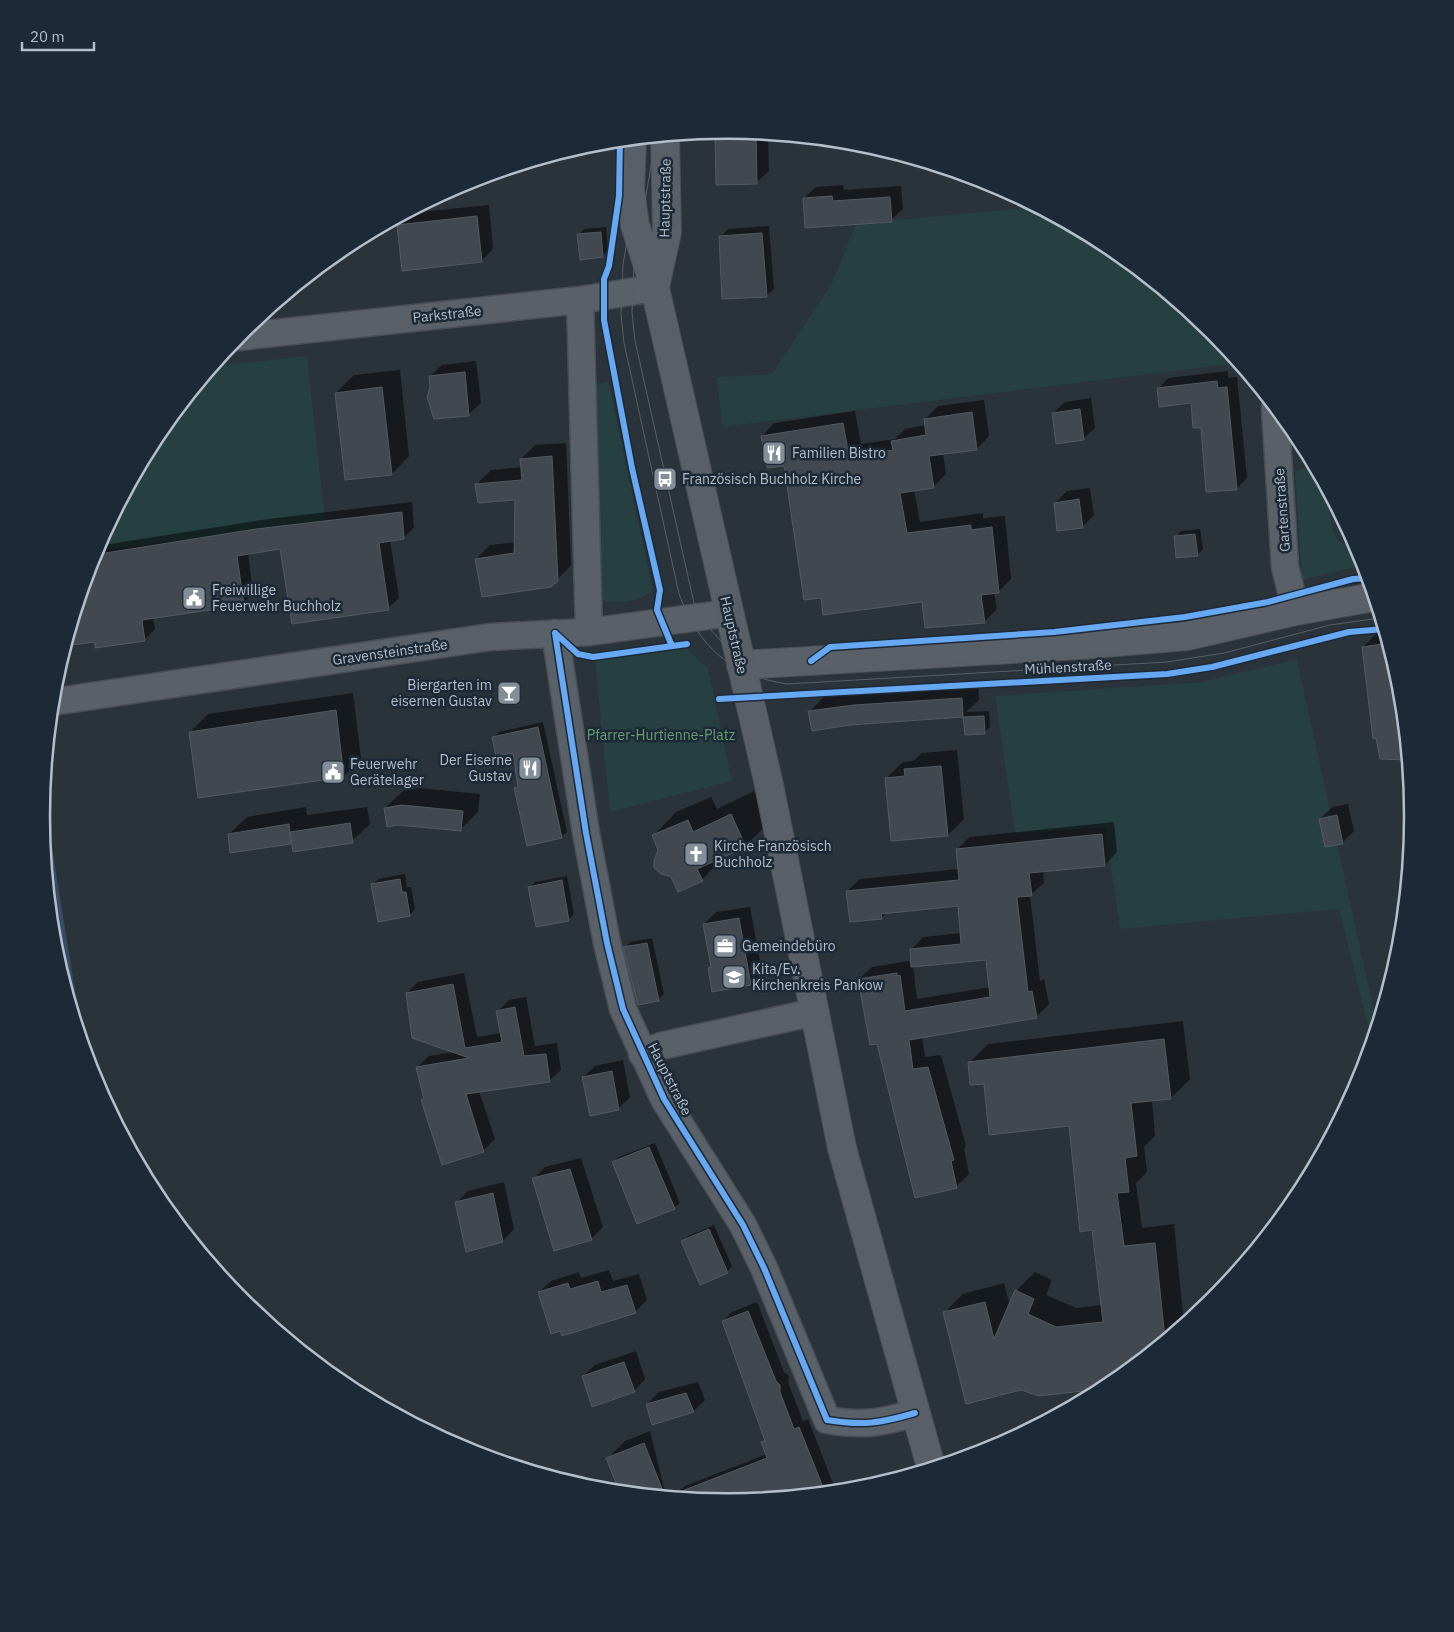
<svg xmlns="http://www.w3.org/2000/svg" width="1454" height="1632" viewBox="0 0 1454 1632" font-family="'IBM Plex Sans',sans-serif">
  <rect width="100%" height="100%" fill="#2a323a"/>
  <path fill="#263f41" d="M 1035,207 L 1108,246 L 1212,331 L 1238,363 L 722,427 L 717,377 L 772,374 L 832,283 L 856,224 Z
    M 307,356 L 325,521 L 95,551 L 157,435 L 213,366 Z
    M 608,381 L 653,590 C 641,602 617,605 601,600 L 592,386 Z
    M 1313,465 C 1318,474 1326,484 1329,494 C 1334,514 1325,548 1357,546 L 1364,565 L 1298,581 L 1297,576 L 1301,567 L 1295,471 Z
    M 687,648 L 708,668 L 732,781 L 610,812 L 595,661 Z
    M 1297,659 L 1377,1025 L 1372,1042 L 1339,909 L 1120,929 L 1105,827 L 1015,833 L 995,696 L 1202,682 Z
    M 71,981 L 83,1043 L 65,984 Z"/>
  <path fill="#0007" fill-rule="evenodd" d="M 727,130 L 768,134 L 769,171 L 757,182 L 716,131 Z
    M 895,154 L 913,159 L 896,160 Z
    M 843,185 L 844,190 L 901,186 L 903,209 L 891,220 L 804,198 L 816,187 Z
    M 489,205 L 493,249 L 481,261 L 398,225 L 410,213 Z
    M 769,226 L 774,289 L 766,296 L 721,236 L 728,229 Z
    M 606,227 L 608,251 L 603,256 L 578,235 L 584,229 Z
    M 476,361 L 481,403 L 469,414 L 434,418 L 430,376 L 442,365 Z
    M 400,370 L 409,456 L 392,474 L 336,393 L 354,375 Z
    M 1228,371 L 1228,378 L 1237,377 L 1247,478 L 1236,489 L 1192,402 L 1158,389 L 1168,378 Z
    M 1091,398 L 1095,428 L 1083,439 L 1053,413 L 1065,402 Z
    M 984,400 L 989,436 L 977,449 L 943,453 L 946,474 L 933,487 L 914,490 L 920,522 L 983,513 L 983,518 L 1005,516 L 1011,579 L 998,592 L 994,592 L 997,609 L 984,622 L 923,601 L 822,596 L 785,464 L 762,436 L 774,423 L 855,411 L 861,444 L 895,439 L 905,429 L 926,425 L 925,419 L 938,406 Z
    M 566,443 L 571,565 L 557,580 L 476,559 L 490,545 L 516,542 L 516,499 L 477,484 L 491,470 L 522,467 L 521,459 L 535,445 Z
    M 1090,488 L 1094,515 L 1082,527 L 1055,503 L 1067,491 Z
    M 412,502 L 414,528 L 403,538 L 390,540 L 399,598 L 388,608 L 281,548 L 248,553 L 253,593 L 243,604 L 153,617 L 155,629 L 145,639 L 96,641 L 66,645 L 84,585 L 87,584 L 86,577 L 97,546 L 268,519 Z
    M 1200,529 L 1203,549 L 1197,555 L 1175,537 L 1181,531 Z
    M 1382,628 L 1400,682 L 1407,759 L 1381,758 L 1363,647 Z
    M 978,682 L 979,700 L 966,712 L 989,711 L 990,727 L 984,733 L 966,734 L 964,716 L 849,724 L 809,712 L 825,696 L 871,689 Z
    M 353,693 L 361,758 L 344,776 L 190,732 L 208,714 Z
    M 543,722 L 567,832 L 561,837 L 516,788 L 519,784 L 514,752 L 494,738 L 499,732 Z
    M 957,750 L 964,819 L 948,835 L 886,778 L 903,762 L 913,761 L 922,753 Z
    M 419,788 L 480,794 L 478,812 L 461,829 L 385,808 L 403,791 Z
    M 754,791 L 769,823 L 745,846 L 725,855 L 702,880 L 660,850 L 653,836 L 676,812 L 711,797 L 717,809 Z
    M 1348,804 L 1354,831 L 1342,843 L 1320,819 L 1332,807 Z
    M 306,807 L 307,815 L 367,807 L 370,824 L 352,841 L 292,841 L 290,843 L 229,834 L 247,817 Z
    M 1114,822 L 1117,852 L 1105,865 L 1043,870 L 1044,883 L 1030,895 L 1040,981 L 1044,979 L 1049,1004 L 1036,1017 L 922,1036 L 925,1057 L 941,1055 L 966,1146 L 964,1149 L 969,1174 L 956,1187 L 878,1043 L 859,979 L 872,967 L 909,961 L 910,964 L 912,964 L 911,950 L 923,937 L 962,933 L 959,905 L 887,913 L 881,918 L 847,891 L 860,879 L 959,869 L 957,849 L 970,837 ZM 987,958 L 991,987 L 917,999 L 913,965 Z
    M 405,874 L 407,887 L 411,887 L 415,909 L 410,915 L 373,885 L 378,879 Z
    M 567,876 L 574,914 L 569,919 L 537,926 L 530,887 L 535,882 Z
    M 750,907 L 762,972 L 751,983 L 713,990 L 709,968 L 712,966 L 704,924 L 716,912 Z
    M 652,938 L 664,994 L 659,999 L 625,948 L 630,942 Z
    M 464,973 L 477,1037 L 502,1033 L 498,1011 L 509,1000 L 526,997 L 535,1046 L 557,1043 L 561,1070 L 549,1081 L 479,1091 L 495,1139 L 483,1151 L 425,1099 L 417,1067 L 429,1056 L 454,1052 L 407,993 L 418,982 Z
    M 1183,1021 L 1190,1079 L 1171,1098 L 1152,1100 L 1155,1136 L 1144,1147 L 1147,1172 L 1136,1183 L 1142,1228 L 1174,1224 L 1184,1324 L 1105,1388 L 1041,1395 L 944,1313 L 963,1294 L 1004,1283 L 1010,1306 L 1016,1291 L 1035,1272 L 1052,1280 L 1046,1295 L 1076,1308 L 1102,1305 L 1093,1229 L 1070,1125 L 985,1083 L 969,1063 L 988,1044 Z
    M 623,1060 L 630,1097 L 618,1109 L 583,1077 L 595,1066 Z
    M 655,1143 L 680,1203 L 674,1208 L 613,1162 L 619,1157 Z
    M 581,1158 L 603,1227 L 591,1239 L 533,1179 L 545,1167 Z
    M 504,1182 L 514,1229 L 503,1241 L 467,1250 L 456,1203 L 468,1191 Z
    M 714,1225 L 732,1266 L 727,1272 L 683,1242 L 688,1236 Z
    M 609,1270 L 613,1281 L 639,1274 L 647,1300 L 635,1312 L 539,1292 L 551,1281 L 579,1272 L 581,1278 Z
    M 757,1302 L 784,1372 L 789,1376 L 788,1382 L 803,1421 L 808,1419 L 836,1491 L 727,1502 L 677,1497 L 676,1494 L 685,1486 L 767,1454 L 762,1443 L 766,1439 L 723,1321 L 732,1312 Z
    M 636,1351 L 645,1379 L 634,1391 L 583,1376 L 595,1365 Z
    M 698,1382 L 705,1400 L 694,1411 L 653,1424 L 647,1404 L 659,1392 Z
    M 650,1431 L 666,1496 L 620,1491 L 608,1458 L 625,1441 Z
    M 1011,1438 L 989,1450 L 981,1452 L 986,1445 Z"/>
  <g fill="none" stroke-linecap="round" stroke-linejoin="round">
    <path stroke="#354c65" stroke-width="8" d="M 42,811 L 76,1022"/>
  </g>
  <path fill="#424850" stroke="#525a61" d="M 715,131 L 756,133 L 757,184 L 716,185 Z
    M 832,196 L 833,201 L 890,197 L 892,222 L 805,228 L 803,198 Z
    M 477,216 L 482,262 L 402,271 L 397,225 Z
    M 601,232 L 603,257 L 580,260 L 577,234 Z
    M 762,233 L 767,297 L 722,299 L 719,236 Z
    M 465,372 L 469,416 L 434,419 L 427,397 L 430,387 L 429,376 Z
    M 1217,381 L 1218,388 L 1227,387 L 1237,490 L 1206,492 L 1201,428 L 1193,428 L 1191,403 L 1159,407 L 1157,388 Z
    M 382,387 L 392,475 L 345,480 L 335,393 Z
    M 1080,409 L 1084,440 L 1056,444 L 1052,413 Z
    M 972,412 L 977,450 L 929,456 L 934,488 L 900,493 L 907,533 L 971,525 L 971,530 L 992,527 L 999,593 L 981,595 L 985,623 L 925,628 L 922,602 L 823,615 L 821,598 L 804,600 L 784,466 L 767,468 L 761,436 L 843,423 L 849,456 L 893,450 L 891,441 L 926,435 L 924,419 Z
    M 552,456 L 558,581 L 551,587 L 482,597 L 475,559 L 514,553 L 515,500 L 478,503 L 475,484 L 522,480 L 520,459 Z
    M 1079,499 L 1083,528 L 1057,531 L 1054,503 Z
    M 402,512 L 404,539 L 379,543 L 389,610 L 292,624 L 280,549 L 237,556 L 244,605 L 142,620 L 145,641 L 95,648 L 95,642 L 72,645 L 70,632 L 93,555 L 256,529 Z
    M 1195,534 L 1198,556 L 1176,558 L 1174,536 Z
    M 1388,643 L 1400,682 L 1407,760 L 1380,759 L 1376,738 L 1373,739 L 1362,647 Z
    M 962,698 L 963,717 L 850,725 L 812,731 L 808,711 L 854,705 Z
    M 336,710 L 344,777 L 198,798 L 189,732 Z
    M 984,716 L 985,734 L 965,735 L 963,717 Z
    M 538,727 L 562,838 L 527,846 L 514,788 L 518,787 L 513,753 L 496,756 L 492,737 Z
    M 941,766 L 948,836 L 891,841 L 885,778 L 905,776 L 904,769 Z
    M 401,805 L 463,811 L 461,831 L 397,825 L 387,827 L 384,808 Z
    M 731,814 L 746,847 L 697,869 L 703,881 L 678,892 L 671,877 L 661,874 L 654,868 L 654,861 L 658,850 L 652,835 L 688,820 L 693,832 Z
    M 1337,815 L 1343,844 L 1325,847 L 1319,819 Z
    M 350,823 L 353,843 L 293,852 L 290,832 Z
    M 289,824 L 291,844 L 230,853 L 228,834 Z
    M 1102,834 L 1105,866 L 1029,873 L 1032,896 L 1018,897 L 1017,899 L 1028,992 L 1032,991 L 1037,1018 L 909,1040 L 913,1069 L 928,1067 L 954,1160 L 951,1161 L 957,1188 L 915,1198 L 877,1044 L 870,1045 L 858,979 L 897,973 L 897,976 L 900,975 L 905,1011 L 990,997 L 986,960 L 911,967 L 910,949 L 961,944 L 958,906 L 881,914 L 882,919 L 850,922 L 846,891 L 959,880 L 956,849 Z
    M 400,879 L 402,892 L 406,892 L 410,916 L 378,922 L 371,884 Z
    M 562,880 L 569,921 L 536,927 L 528,887 Z
    M 739,918 L 751,985 L 712,992 L 708,968 L 711,967 L 703,924 Z
    M 647,943 L 659,1001 L 638,1005 L 623,947 Z
    M 453,984 L 465,1048 L 502,1042 L 496,1011 L 515,1007 L 524,1056 L 546,1054 L 550,1082 L 466,1094 L 484,1152 L 442,1165 L 421,1100 L 424,1099 L 416,1067 L 469,1058 L 412,1038 L 406,993 Z
    M 1164,1039 L 1171,1099 L 1131,1103 L 1137,1156 L 1125,1158 L 1129,1192 L 1117,1193 L 1124,1246 L 1155,1243 L 1165,1339 L 1102,1389 L 1039,1396 L 1021,1390 L 966,1404 L 943,1312 L 985,1302 L 994,1339 L 1015,1290 L 1034,1299 L 1028,1314 L 1056,1327 L 1103,1322 L 1092,1230 L 1080,1232 L 1069,1126 L 989,1135 L 984,1084 L 970,1085 L 968,1062 Z
    M 612,1071 L 619,1110 L 590,1116 L 582,1077 Z
    M 649,1147 L 675,1209 L 637,1224 L 612,1162 Z
    M 570,1169 L 592,1240 L 554,1251 L 532,1178 Z
    M 493,1193 L 503,1242 L 466,1252 L 455,1202 Z
    M 709,1229 L 728,1273 L 700,1285 L 681,1241 Z
    M 598,1281 L 601,1292 L 627,1285 L 636,1313 L 562,1336 L 560,1331 L 551,1334 L 538,1292 L 568,1283 L 570,1289 Z
    M 748,1311 L 776,1381 L 780,1385 L 780,1392 L 794,1429 L 799,1427 L 825,1492 L 727,1502 L 669,1496 L 767,1458 L 761,1442 L 765,1441 L 722,1321 Z
    M 624,1362 L 635,1392 L 592,1407 L 582,1376 Z
    M 686,1393 L 694,1412 L 652,1425 L 646,1404 Z
    M 644,1443 L 665,1496 L 619,1491 L 606,1458 Z"/>
  <g fill="none" stroke-linecap="round" stroke-linejoin="round">
    <g stroke="#484e54" stroke-width="29">
      <path id="minor" d="M 580,300 L 589,632
        M 238,337 L 580,300 L 655,288
        M 1275,408 L 1285,567 L 1296,611
        M 555,633 L 586,833 L 607,943 L 623,1009 L 664,1099 L 743,1225 L 764,1268 L 827,1420 C 863,1426 881,1423 915,1413
        M 52,702 L 490,637 L 589,632 L 729,613
        M 642,1054 L 661,1046 L 815,1012"/>
    </g>
    <g stroke="#484e54" stroke-width="30">
      <path id="tertiary" d="M 741,665 L 1080,645 L 1187,636 L 1296,611 L 1374,597"/>
    </g>
    <g stroke="#484e54" stroke-width="30">
      <path id="secondary" d="M 632,140 L 630,190 L 635,225 L 655,288 L 769,785 L 842,1148 L 931,1467
        M 655,287 L 667,232 L 665,136"/>
    </g>
    <use href="#minor" stroke="#5a6068" stroke-width="26"/>
    <use href="#tertiary" stroke="#5a6068" stroke-width="28"/>
    <use href="#secondary" stroke="#595f66" stroke-width="28"/>
    <path stroke="#595f66" stroke-width="1" d="M 656,137 L 634,265 L 632,312 L 635,341 L 694,603 C 715,645 748,669 794,673 L 1165,651 L 1225,641 L 1332,613 L 1377,607
      M 644,138 L 623,265 L 621,314 L 624,343 L 679,594 C 699,647 730,675 787,684 L 1167,662 L 1224,653 L 1330,625 L 1380,618"/>
    <g stroke="#1c2936" stroke-width="9">
      <path id="cycleway" d="M 620,141 L 619,196 L 609,266 L 604,279 L 604,320 L 632,468 L 660,590 L 657,610 L 672,646
        M 555,633 L 586,833 L 607,943 L 623,1009 L 664,1099 L 743,1225 L 764,1268 L 827,1420 C 863,1426 881,1423 915,1413
        M 555,633 L 578,654 L 593,657 L 687,644
        M 811,661 L 830,647 L 1054,632 L 1185,617 L 1268,602 L 1353,579 L 1368,578
        M 719,699 L 1167,674 L 1212,667 L 1349,632 L 1384,629"/>
    </g>
    <use href="#cycleway" stroke="#66a8f1" stroke-width="6"/>
  </g>
  <defs>
    <g id="restaurant-square" transform="scale(1.25)"><rect x="-9" y="-9" width="18" height="18" rx="4" fill="#848e98" stroke="#1c2936"/><path d="M-5-6h1v4h1v-4h1v4h1v-4h1v5L-1.5 .5V6h-2V.5L-5-1ZM5-6V6H3V1.5H1.5Q1.5-4 5-6Z" fill="#fff"/></g>
    <g id="bus-square" transform="scale(1.25)"><rect x="-9" y="-9" width="18" height="18" rx="4" fill="#848e98" stroke="#1c2936"/><path d="M-5-6H5V4H4V6H2V4H-2V6H-4V4H-5ZM-3.5-4V0h7V-4ZM-3.5 1.2v1.5H-2V1.2ZM2 1.2v1.5H3.5V1.2Z" fill="#fff"/></g>
    <g id="civic-square" transform="scale(1.25)"><rect x="-9" y="-9" width="18" height="18" rx="4" fill="#848e98" stroke="#1c2936"/><path d="M-.6-6.5H3V-4.5H.6V-3L4-1V1h2V6H-6V1h2V-1L-.6-3ZM-1.2 2.5V6h2.4V2.5Z" fill="#fff"/></g>
    <g id="bar-square" transform="scale(1.25)"><rect x="-9" y="-9" width="18" height="18" rx="4" fill="#848e98" stroke="#1c2936"/><path d="M-6-5H6L.8 .8V4.5H3.5V6h-7V4.5H-.8V.8Z" fill="#fff"/></g>
    <g id="church-square" transform="scale(1.25)"><rect x="-9" y="-9" width="18" height="18" rx="4" fill="#848e98" stroke="#1c2936"/><path d="M-1.2-6h2.4v3.5h3.3v2.4h-3.3V6h-2.4V-.1h-3.3v-2.4h3.3Z" fill="#fff"/></g>
    <g id="office-square" transform="scale(1.25)"><rect x="-9" y="-9" width="18" height="18" rx="4" fill="#848e98" stroke="#1c2936"/><path d="M-6-3h4V-5.5h4V-3h4V5H-6ZM-1-4.5V-3h2v-1.5ZM-6 0V1H6V0Z" fill="#fff"/></g>
    <g id="school-square" transform="scale(1.25)"><rect x="-9" y="-9" width="18" height="18" rx="4" fill="#848e98" stroke="#1c2936"/><path d="M0-5L7-2L0 1L-7-2ZM-4 1L0 2.5L4 1V4Q0 6-4 4Z" fill="#fff"/></g>
  </defs>
  <g fill-rule="evenodd">
    <use href="#restaurant-square" x="774" y="453"/>
    <use href="#bus-square" x="665" y="479"/>
    <use href="#civic-square" x="194" y="598"/>
    <use href="#bar-square" x="509" y="693"/>
    <use href="#restaurant-square" x="530" y="768"/>
    <use href="#civic-square" x="333" y="772"/>
    <use href="#church-square" x="696" y="854"/>
    <use href="#office-square" x="725" y="946"/>
    <use href="#school-square" x="734" y="977"/>
  </g>
  <g text-anchor="middle" stroke-width="5" stroke-linejoin="round" paint-order="stroke">
    <g font-size="14" fill="#b4bfcb" stroke="#1c2936">
      <text transform="translate(665 198) rotate(-89)" y="5">Hauptstraße</text>
      <text transform="translate(447 314) rotate(-6)" y="5">Parkstraße</text>
      <text transform="translate(1282 510) rotate(-94)" y="5">Gartenstraße</text>
      <text transform="translate(734 635) rotate(77)" y="5">Hauptstraße</text>
      <text transform="translate(390 652) rotate(-8)" y="5">Gravensteinstraße</text>
      <text transform="translate(1068 667) rotate(-3)" y="5">Mühlenstraße</text>
      <text transform="translate(670 1079) rotate(63)" y="5">Hauptstraße</text>
    </g>
    <g font-size="14" fill="#b4bfcb" stroke="#1c2936" text-anchor="start">
      <text x="792" y="458">Familien Bistro</text>
      <text x="682" y="484">Französisch Buchholz Kirche</text>
      <text x="212" y="595">Freiwillige<tspan x="212" dy="16">Feuerwehr Buchholz</tspan></text>
      <text x="492" y="690" text-anchor="end">Biergarten im<tspan x="492" dy="16">eisernen Gustav</tspan></text>
      <text x="512" y="765" text-anchor="end">Der Eiserne<tspan x="512" dy="16">Gustav</tspan></text>
      <text x="350" y="769">Feuerwehr<tspan x="350" dy="16">Gerätelager</tspan></text>
      <text x="714" y="851">Kirche Französisch<tspan x="714" dy="16">Buchholz</tspan></text>
      <text x="742" y="951">Gemeindebüro</text>
      <text x="752" y="974">Kita/Ev.<tspan x="752" dy="16">Kirchenkreis Pankow</tspan></text>
    </g>
    <g font-size="14" fill="#699e71" stroke="#1c2936">
      <text x="661" y="740">Pfarrer-Hurtienne-Platz</text>
    </g>
  </g>
  <path d="M0 0H1454V1632H0ZM50 816a677 677 0 1 1 1354 0a677 677 0 1 1-1354 0Z" fill="#1c2936" fill-rule="evenodd"/>
  <path fill="none" stroke="#b4bfcb" stroke-width="2.5" d="M50 816a677 677 0 1 1 1354 0a677 677 0 1 1-1354 0Z"/>
  <path d="M22 42v8h72v-8" fill="none" stroke="#b4bfcb" stroke-width="2.5"/>
  <text x="30" y="42" font-size="15" fill="#b4bfcb" stroke="#1c2936" stroke-width="4" paint-order="stroke">20 m</text>
</svg>
